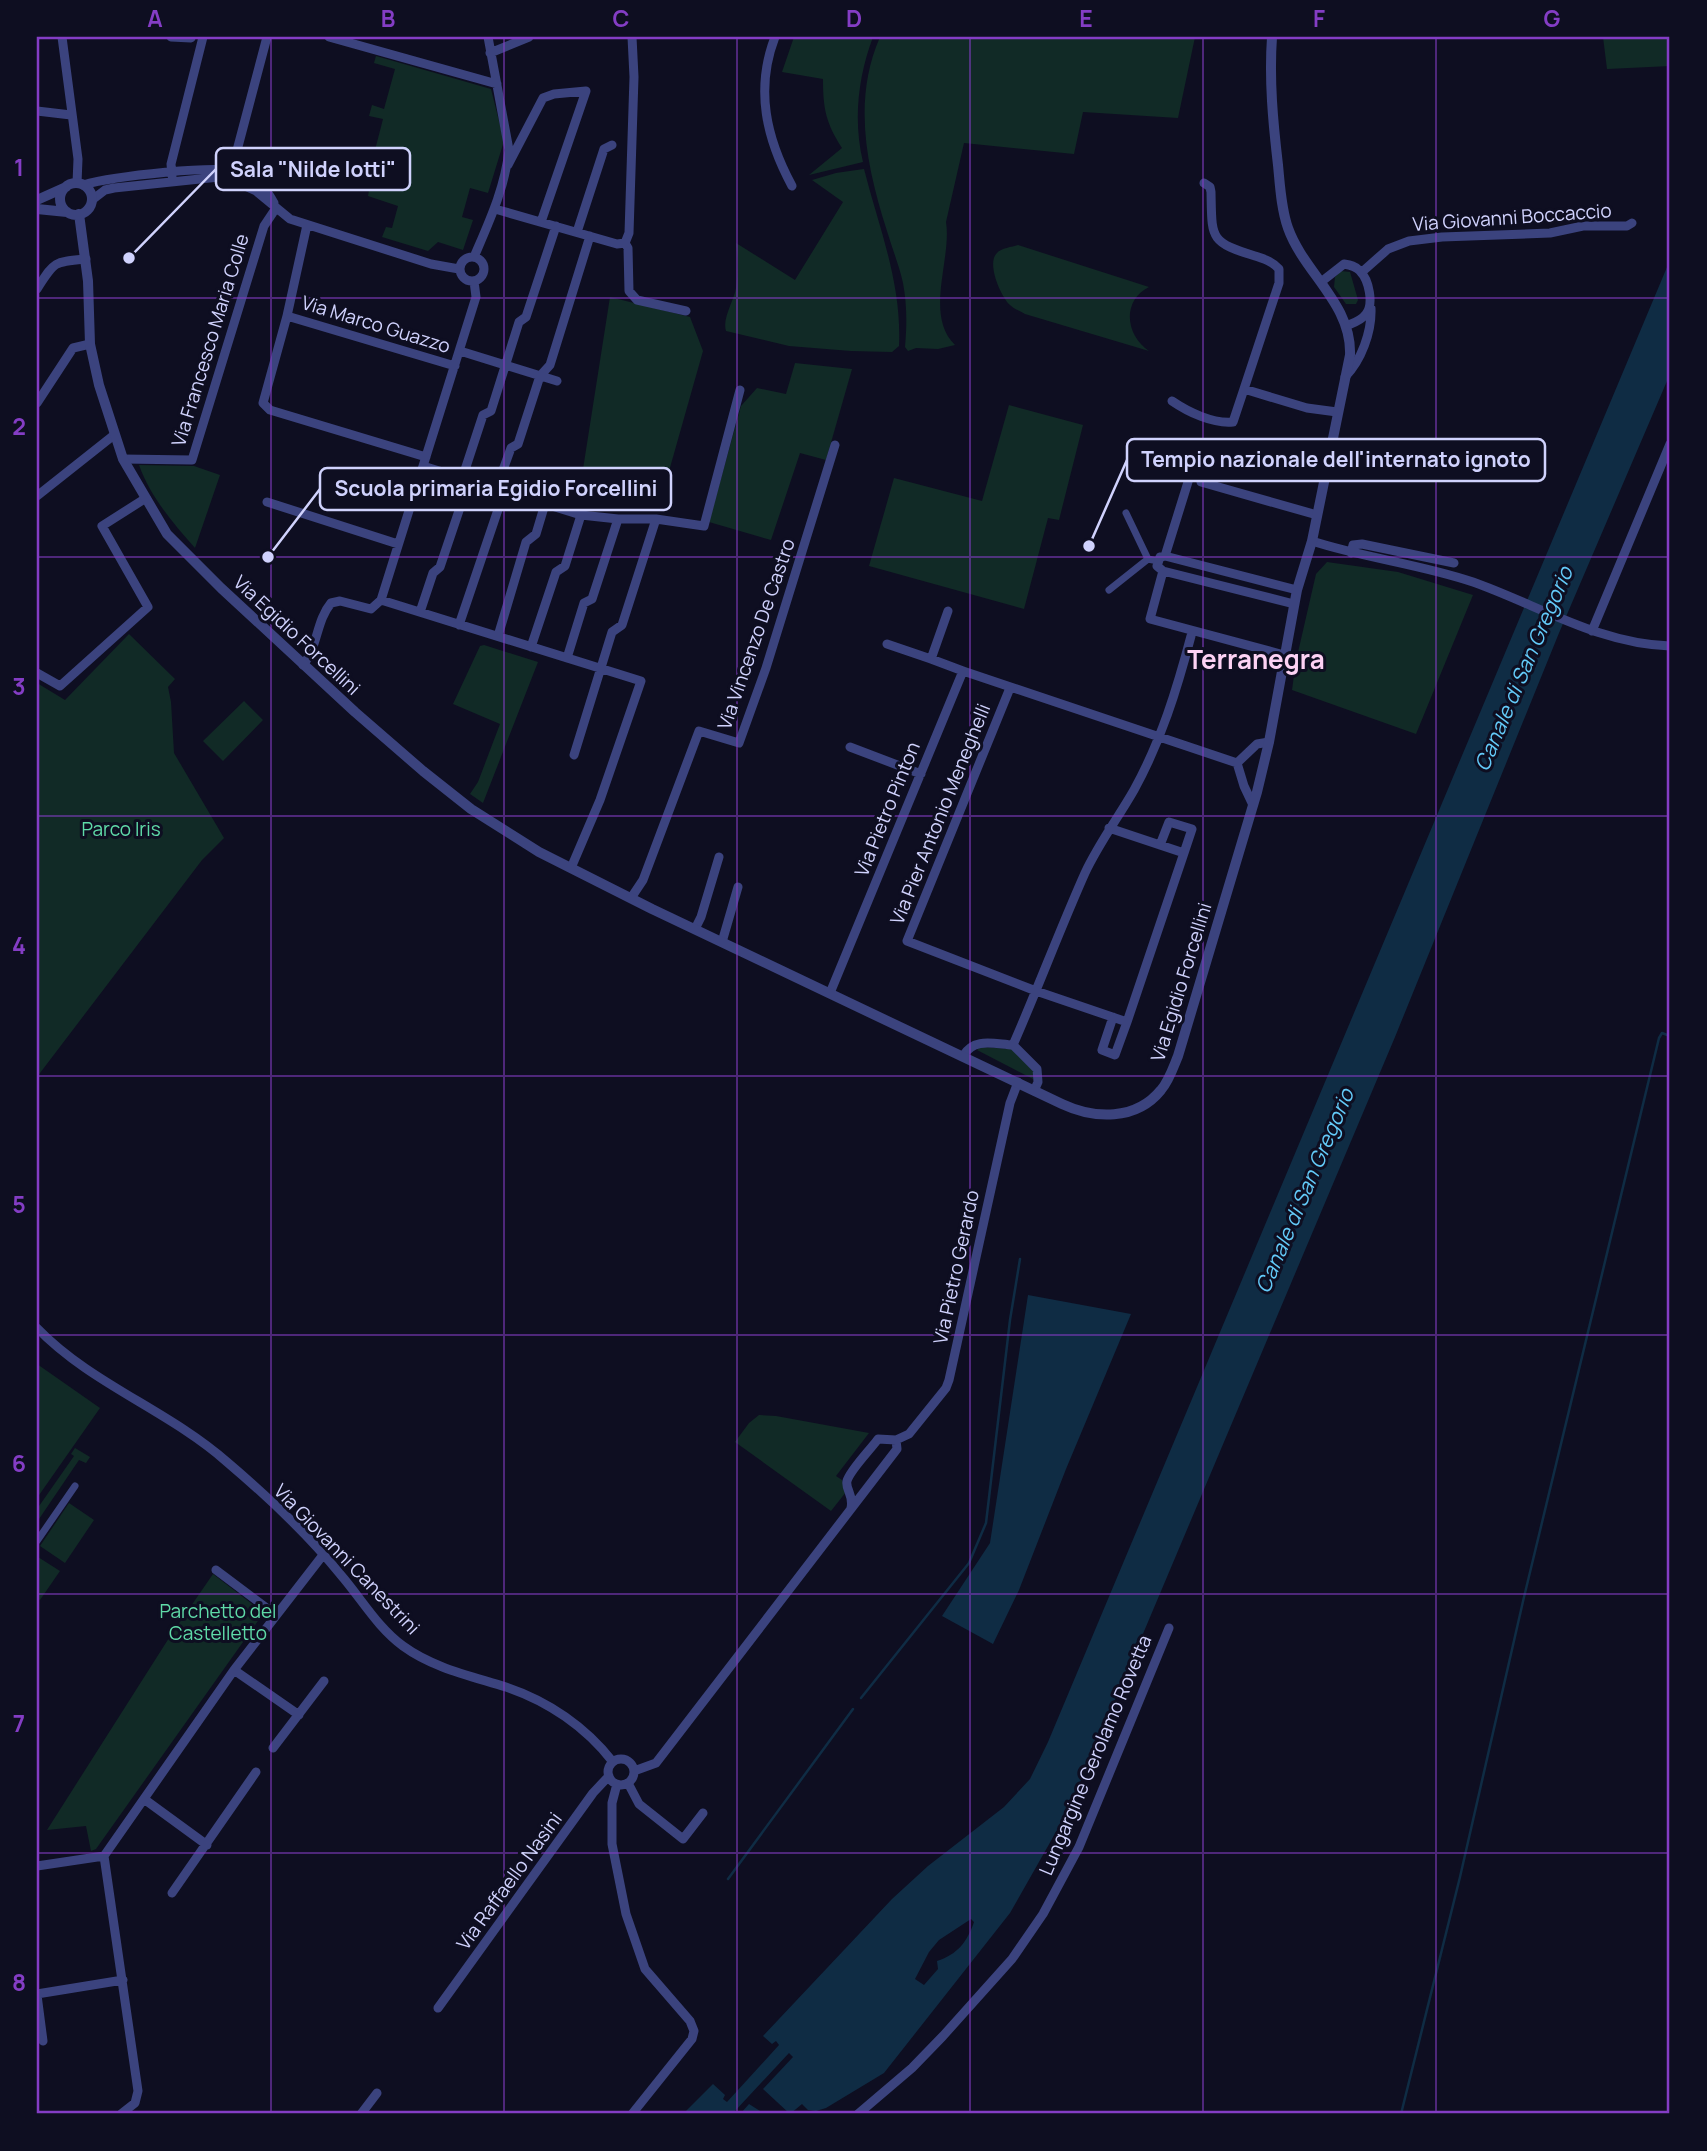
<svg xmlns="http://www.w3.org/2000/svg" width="1707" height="2151" viewBox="0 0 1707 2151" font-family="Manrope,sans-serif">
  <rect width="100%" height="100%" fill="#0e0e21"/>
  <path fill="#112a26" d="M 794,37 L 873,37 C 858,77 853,120 863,162 L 809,175 L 842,148 C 826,123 823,109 823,79 L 782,72 Z
    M 880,37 L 1195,37 L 1178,118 L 1083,112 L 1074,154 L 964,143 L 946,222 C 952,259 924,315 955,345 L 938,349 L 916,348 L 908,351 L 905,347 C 907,325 907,304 903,283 C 899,265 892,248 887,231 C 867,168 852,101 880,37 Z
    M 1603,37 L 1670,37 L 1670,66 L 1607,69 Z
    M 376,56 L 491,89 L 504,141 L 488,193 L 470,188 L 462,217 L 473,220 L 463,250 L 438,242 L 428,251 L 382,237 L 386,227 L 392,228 L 398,206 L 368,196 L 370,184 L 343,177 L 352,148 L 374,154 L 383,119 L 369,116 L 372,105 L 384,109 L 395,69 L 374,63 Z
    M 864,169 C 879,228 902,283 899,346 L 892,352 L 851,351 L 789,346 L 726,331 C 722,318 734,301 736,288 C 738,273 738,258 736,243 L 795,280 L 843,202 L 812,180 L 836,173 Z
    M 1018,245 L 1149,287 C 1121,301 1126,336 1149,351 L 1025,314 C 1020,311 1014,309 1010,305 C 1001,297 986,263 997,253 C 1001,248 1012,247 1018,245 Z
    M 1341,271 L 1350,272 L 1358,300 L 1356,304 L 1346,304 L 1334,287 L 1335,277 Z
    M 610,297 L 690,317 L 703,351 L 658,510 L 578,501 Z
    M 795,363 L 852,369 L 826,460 L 800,453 L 771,540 L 709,522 L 741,406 L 757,388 L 786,394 Z
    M 1009,405 L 1083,425 L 1059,520 L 1048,518 L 1024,609 L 869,566 L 894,478 L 982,501 Z
    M 139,465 L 194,466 L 220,475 L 195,548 C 173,523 151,498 139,465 Z
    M 1327,562 L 1398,572 L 1473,595 L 1416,734 L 1292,690 L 1296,661 L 1316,574 Z
    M 129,634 L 175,679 L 168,687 L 171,702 L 174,753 L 224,838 L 202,860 L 37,1077 L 37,683 L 65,700 Z
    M 484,645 L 538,662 L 483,803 L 470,794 L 478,782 L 500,724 L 453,704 L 480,646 Z
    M 244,701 L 263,720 L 223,761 L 203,741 Z
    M 980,1047 L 1012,1049 L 1034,1072 L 1033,1079 L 977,1050 Z
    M 37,1364 L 100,1408 L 37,1498 Z
    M 759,1415 L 776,1416 L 869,1433 L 836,1476 L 842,1480 L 846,1492 L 831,1511 L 735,1442 L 749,1423 Z
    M 75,1448 L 90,1457 L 86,1463 L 79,1460 L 37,1522 L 37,1509 L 74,1456 L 71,1454 Z
    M 69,1503 L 94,1520 L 65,1563 L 40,1546 Z
    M 38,1557 L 60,1571 L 40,1600 L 37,1598 Z
    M 213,1574 L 260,1610 L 260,1618 L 96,1849 L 91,1851 L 86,1826 L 47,1830 L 169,1638 Z"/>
  <path fill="#0f2c44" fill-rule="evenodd" d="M 1670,260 L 1670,374 L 1559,633 L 1395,1037 L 1069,1809 L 1010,1913 L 884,2073 L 826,2108 L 816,2111 L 808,2110 L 802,2104 L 790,2114 L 763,2089 L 793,2057 L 789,2053 L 735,2111 L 741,2113 L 749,2104 L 765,2114 L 683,2114 L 713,2084 L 725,2095 L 723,2099 L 727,2102 L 779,2045 L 776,2041 L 772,2044 L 763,2036 L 892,1899 L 928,1866 L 1004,1807 L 1030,1779 L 1048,1742 ZM 971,1919 L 974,1922 C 967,1942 958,1954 937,1961 L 938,1969 L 924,1985 L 915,1979 L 929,1952 L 939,1940 Z
    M 1028,1295 L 1131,1314 L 1066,1469 L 1019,1590 L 993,1644 L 942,1616 L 990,1543 Z"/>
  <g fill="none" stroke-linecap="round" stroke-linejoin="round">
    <path stroke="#0f2c44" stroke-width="2.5" d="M 861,1698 L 969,1563 L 986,1523 L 1010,1320 L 1020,1259
      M 728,1879 L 853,1709
      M 1401,2114 L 1460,1877 L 1524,1597 L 1659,1038 L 1662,1033 L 1670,1036"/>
    <path stroke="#3b437e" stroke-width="7" d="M 1126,513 L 1148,559 L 1158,561
      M 1109,590 L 1148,559
      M 37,1541 L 75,1486"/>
    <path stroke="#3b437e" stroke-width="9" d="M 62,37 L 78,159 L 77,183
      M 171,37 L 191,38
      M 329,37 L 497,84
      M 632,37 L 634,77 L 629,233 L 625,243 L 628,248 L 629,291 L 637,300 L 686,311
      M 775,37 C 755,89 766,138 792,186
      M 490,53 L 529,37
      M 37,111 L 71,115
      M 508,165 L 543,98 L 554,94 L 586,91 L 541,222
      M 231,173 L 267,37
      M 172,176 L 171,164 L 203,37
      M 1204,183 L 1210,187 L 1211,192 C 1212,238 1209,242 1255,256 C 1264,259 1272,261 1279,269 L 1279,283 L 1244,389 L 1307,408 L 1337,412
      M 83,185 C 111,177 221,163 245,173 C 260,179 266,189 274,203
      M 92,200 L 105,190 L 114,188 L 219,177 L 229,179 L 256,191 L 290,219 L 431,264 L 459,269
      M 495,209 L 617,244 L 625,243
      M 307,225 L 287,316 L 263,403 L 270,410 L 426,457
      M 577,232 L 604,149 L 612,145
      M460 269a12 12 0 1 1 24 0a12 12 0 1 1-24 0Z
      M 474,257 C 489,222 505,188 509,150 L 488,37
      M 1362,272 L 1388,249 L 1409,241 L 1442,237 L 1550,233 L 1583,226 L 1627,226 L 1632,223
      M 1321,282 L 1344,264 C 1350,265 1356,266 1360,271 C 1369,280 1374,304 1366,314 C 1361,321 1353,323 1346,326
      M 37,289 C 55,261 53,262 86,259
      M 287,316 L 455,366
      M 460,351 L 557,381
      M 1345,377 C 1361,361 1372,332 1371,308
      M 1172,401 C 1188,412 1213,424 1233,422 L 1244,389
      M 37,403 L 73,348 L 90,344
      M 123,459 L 192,460 L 264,226 L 276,208
      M 423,466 L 581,515 L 618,519 L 656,519 L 704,526 L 740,390
      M 462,479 L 483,415 L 491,411 L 519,322 L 526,317 L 556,226
      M 1201,482 L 1317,515
      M 496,489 L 511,448 L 518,444 L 540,376 L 550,365 L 590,236
      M 37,496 L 114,435
      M 267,502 L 398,544
      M 1312,541 C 1364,558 1420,564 1473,582 C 1538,605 1599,644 1670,646
      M 1351,553 L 1353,545 L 1362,544 L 1454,563
      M 1165,556 L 1188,482
      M 1163,571 L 1150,619 L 1284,655
      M 381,600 L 641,681 L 600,800 L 571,868
      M 1294,604 L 1163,571 L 1157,566 L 1160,557 L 1165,556 L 1297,590
      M 420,612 L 433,573 L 440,567 L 469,481
      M 459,625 L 504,492
      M 1592,631 L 1670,444
      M 498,636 L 526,542 L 536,534 L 545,504
      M 887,644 L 931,659
      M 531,647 L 556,572 L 565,566 L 581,515
      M 567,658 L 584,603 L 592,599 L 618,519
      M 303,665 C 318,647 316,621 331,603 L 340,601 L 371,609 L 381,600 L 476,297 L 474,281
      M 963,671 L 1237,763
      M 37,673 L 60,686 L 148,607 L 102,526 L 146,498
      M 1010,688 L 907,941 L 1036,991 L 1127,1022 L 1184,853 L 1109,828
      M 850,747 L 921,774
      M 574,755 L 612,632 L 622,625 L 656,519
      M 1253,805 L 1244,786 L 1237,763 L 1257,744 L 1269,742
      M 1160,845 L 1169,822 L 1192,829 L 1184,853
      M 631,898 L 643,880 L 699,731 L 739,743 L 766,668 L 835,445
      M 695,929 L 701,917 L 719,857
      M 722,942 L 738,887
      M 830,993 L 963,671 L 931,659 L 948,611
      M 1113,1017 L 1102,1050 L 1115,1055 L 1127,1022
      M 1013,1045 C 1038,988 1060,929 1085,873 C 1099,843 1118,818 1134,790 C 1161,741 1177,689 1191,636
      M 963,1056 C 974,1037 994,1044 1013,1045 L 1037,1069 L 1038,1082 L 1034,1091
      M 37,1328 C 91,1384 168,1410 227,1462 C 267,1496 307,1533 340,1574 C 361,1598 377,1627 403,1646 C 433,1668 471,1676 506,1687 C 548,1701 586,1727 613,1762
      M 851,1508 C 854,1495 845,1489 847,1481 C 850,1470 871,1449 878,1439 L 896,1440 L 909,1434 L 946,1388 L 949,1380 L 1010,1103 L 1018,1082
      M 216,1570 L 276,1615
      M 234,1670 L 299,1715
      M 273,1748 L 324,1681
      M608 1772a13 13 0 1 1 26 0a13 13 0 1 1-26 0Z
      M 634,1771 L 656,1763 L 897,1449 L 896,1440
      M 628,1783 L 639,1804 L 683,1839 L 703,1813
      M 617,1784 L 612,1803 L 612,1844 L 626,1914 L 645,1969 L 690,2021 L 694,2031 L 692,2039 L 632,2114
      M 144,1799 L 207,1845
      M 37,1866 L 104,1856
      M 172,1893 L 256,1772
      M 37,1994 L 123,1980
      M 37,1995 L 43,2041
      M 438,2008 L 593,1793 L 609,1776
      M 121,2114 L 135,2103 L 138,2091 L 104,1856 L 234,1670 L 323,1555
      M 361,2114 L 377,2093
      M 858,2114 L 912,2068 L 943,2036 L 1012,1959 L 1043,1914 L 1079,1847 L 1169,1628"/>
    <path stroke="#3b437e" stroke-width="10" d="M60 199a16 16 0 1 1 32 0a16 16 0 1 1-32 0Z
      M 37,200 L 66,187
      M 37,209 L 67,212
      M 79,214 L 88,281 L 90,344 L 99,385 L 123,459 L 167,534 L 221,588 L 355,712 L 423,771 L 471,809 L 539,852 L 652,909 L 1062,1104 C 1094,1119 1136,1121 1161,1090 C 1169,1081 1173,1068 1178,1056 L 1257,792 L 1269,742 L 1297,590 L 1312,541 L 1350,355 C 1352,304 1304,273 1288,228 C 1281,208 1280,185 1278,165 C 1273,122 1269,80 1272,37"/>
  </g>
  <path fill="none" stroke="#843dc5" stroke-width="2" stroke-opacity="0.55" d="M 271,37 L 271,2114M 504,37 L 504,2114M 737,37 L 737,2114M 970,37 L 970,2114M 1203,37 L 1203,2114M 1436,37 L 1436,2114M 37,298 L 1670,298M 37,557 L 1670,557M 37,816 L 1670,816M 37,1076 L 1670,1076M 37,1335 L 1670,1335M 37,1594 L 1670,1594M 37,1853 L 1670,1853"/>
  <g text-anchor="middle" stroke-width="6" stroke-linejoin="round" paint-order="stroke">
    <g font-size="19" fill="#d0d2fd" stroke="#0e0e21">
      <text transform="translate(1512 217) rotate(-4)" y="7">Via Giovanni Boccaccio</text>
      <text transform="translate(376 324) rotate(17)" y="7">Via Marco Guazzo</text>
      <text transform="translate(210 340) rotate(-73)" y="7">Via Francesco Maria Colle</text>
      <text transform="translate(756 634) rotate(-71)" y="7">Via Vincenzo De Castro</text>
      <text transform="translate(297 635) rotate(43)" y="7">Via Egidio Forcellini</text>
      <text transform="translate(887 809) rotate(-68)" y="7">Via Pietro Pinton</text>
      <text transform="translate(940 814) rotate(-68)" y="7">Via Pier Antonio Meneghelli</text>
      <text transform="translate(1181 982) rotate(-73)" y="7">Via Egidio Forcellini</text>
      <text transform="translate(956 1267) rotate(-78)" y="7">Via Pietro Gerardo</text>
      <text transform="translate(347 1559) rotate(46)" y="7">Via Giovanni Canestrini</text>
      <text transform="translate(1095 1755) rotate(-67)" y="7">Lungargine Gerolamo Rovetta</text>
      <text transform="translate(509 1881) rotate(-54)" y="7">Via Raffaello Nasini</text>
    </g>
    <g font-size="19" fill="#5fdaa8" stroke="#0e0e21">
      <text x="121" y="836">Parco Iris</text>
      <text x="218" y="1618">Parchetto del<tspan x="218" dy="22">Castelletto</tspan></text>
    </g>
    <g font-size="21" font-style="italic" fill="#63caf8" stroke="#0e0e21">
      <text transform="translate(1524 669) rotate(-67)" y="7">Canale di San Gregorio</text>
      <text transform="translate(1305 1191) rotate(-67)" y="7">Canale di San Gregorio</text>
    </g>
    <g font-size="26" font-weight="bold" fill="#fdd2f4" stroke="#0e0e21">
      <text x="1256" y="669">Terranegra</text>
    </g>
  </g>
  <path fill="none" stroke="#d0d2fd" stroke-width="2.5" d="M129 258L216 169M1089 546L1127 460M268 557L320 489"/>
  <g fill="#d0d2fd" stroke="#0e0e21" stroke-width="2.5">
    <circle cx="129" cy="258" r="7"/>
    <circle cx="1089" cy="546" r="7"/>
    <circle cx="268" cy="557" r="7"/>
  </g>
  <g fill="#0e0e21" stroke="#d0d2fd" stroke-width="2.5">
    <rect x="216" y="148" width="194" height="42" rx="7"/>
    <rect x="1127" y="439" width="418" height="42" rx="7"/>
    <rect x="320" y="468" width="351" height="42" rx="7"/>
  </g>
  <g font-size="21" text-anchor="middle" font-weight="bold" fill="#d0d2fd">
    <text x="313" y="177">Sala "Nilde Iotti"</text>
    <text x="1336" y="467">Tempio nazionale dell'internato ignoto</text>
    <text x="496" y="496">Scuola primaria Egidio Forcellini</text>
  </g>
  <rect width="1707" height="2151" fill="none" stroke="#0e0e21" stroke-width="77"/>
  <rect x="38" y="38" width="1630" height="2074" fill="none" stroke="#843dc5" stroke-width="2.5"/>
  <g font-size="23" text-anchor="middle" font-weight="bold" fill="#843dc5">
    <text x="155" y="27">A</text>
    <text x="388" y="27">B</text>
    <text x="621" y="27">C</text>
    <text x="854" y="27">D</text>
    <text x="1086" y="27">E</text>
    <text x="1319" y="27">F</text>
    <text x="1552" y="27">G</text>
    <text x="19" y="176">1</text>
    <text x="19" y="435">2</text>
    <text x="19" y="695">3</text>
    <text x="19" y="954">4</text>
    <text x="19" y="1213">5</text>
    <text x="19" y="1472">6</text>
    <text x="19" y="1732">7</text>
    <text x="19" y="1991">8</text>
  </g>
</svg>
